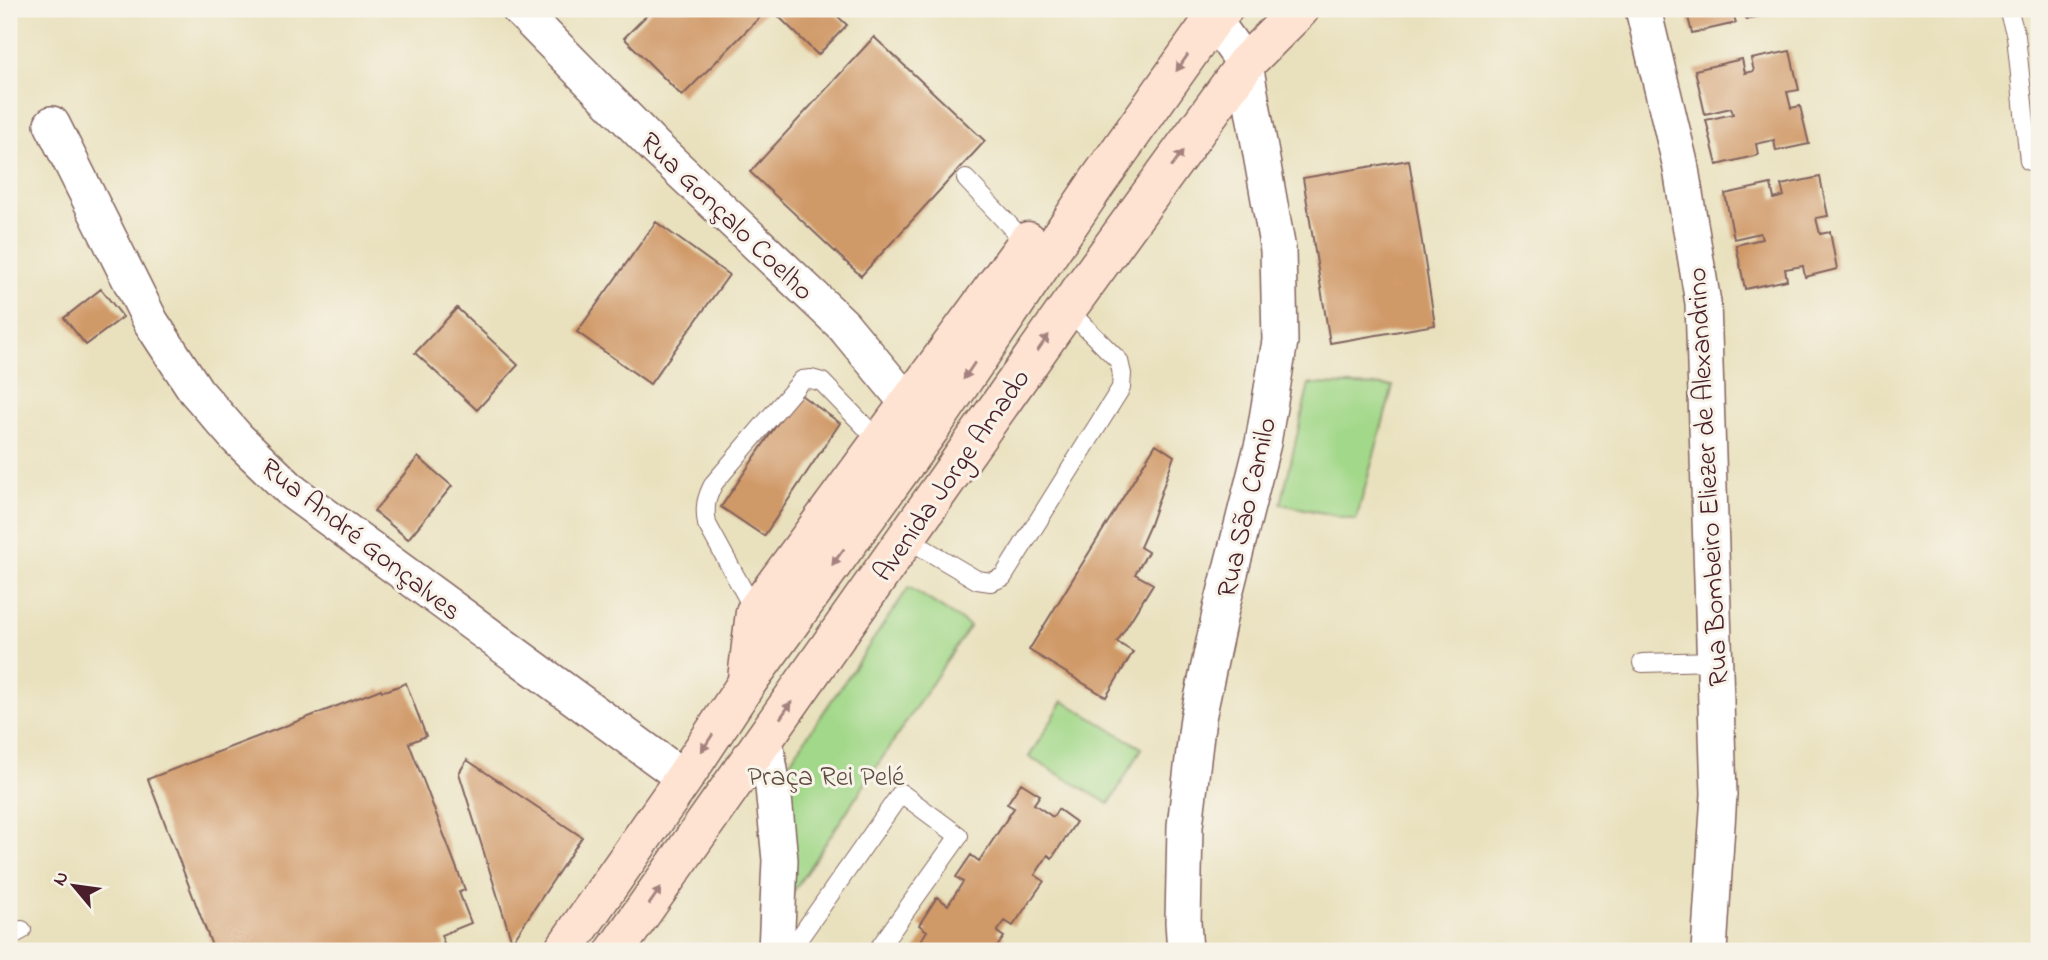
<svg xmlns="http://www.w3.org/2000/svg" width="2048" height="960" viewBox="0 0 2048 960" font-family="'Indie Flower',sans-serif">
  <rect width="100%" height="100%" fill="#f7f3e8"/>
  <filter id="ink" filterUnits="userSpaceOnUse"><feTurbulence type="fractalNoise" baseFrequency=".0143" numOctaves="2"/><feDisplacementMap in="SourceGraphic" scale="14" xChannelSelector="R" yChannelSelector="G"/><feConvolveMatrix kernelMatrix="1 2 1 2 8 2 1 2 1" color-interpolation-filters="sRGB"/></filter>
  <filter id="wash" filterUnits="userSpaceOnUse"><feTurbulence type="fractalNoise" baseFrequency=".00686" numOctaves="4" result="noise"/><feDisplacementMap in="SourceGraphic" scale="28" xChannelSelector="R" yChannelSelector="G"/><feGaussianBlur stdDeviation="1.57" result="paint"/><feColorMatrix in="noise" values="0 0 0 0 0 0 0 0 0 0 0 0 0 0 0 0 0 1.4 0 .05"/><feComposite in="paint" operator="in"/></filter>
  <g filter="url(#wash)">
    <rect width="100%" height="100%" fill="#e9e1be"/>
    <path fill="#a2d889" stroke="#767c5a" stroke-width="2" d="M 1309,384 L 1393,386 L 1356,520 L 1281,504 Z
      M 909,587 L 970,626 L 793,892 L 782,773 Z
      M 1063,701 L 1142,748 L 1109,804 L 1029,757 Z"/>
    <g id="blocks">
      <path fill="#d09968" d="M 653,9 L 768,9 L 682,96 L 624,38 Z
        M 771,9 L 830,9 L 847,25 L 818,55 Z
        M 1686,9 L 1732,9 L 1736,23 L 1692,33 Z
        M 1744,9 L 1790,9 L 1790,10 L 1746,19 Z
        M 874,37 L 985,141 L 861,276 L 750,172 Z
        M 1790,51 L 1799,90 L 1787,92 L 1791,108 L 1800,106 L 1809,144 L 1776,151 L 1774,140 L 1756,144 L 1758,155 L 1717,165 L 1706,120 L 1733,114 L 1731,108 L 1705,114 L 1695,70 L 1742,59 L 1745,73 L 1754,71 L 1751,59 Z
        M 1409,160 L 1435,325 L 1330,343 L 1303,178 Z
        M 1820,177 L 1828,216 L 1816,218 L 1820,234 L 1830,232 L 1837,269 L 1805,277 L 1803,266 L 1785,269 L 1787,280 L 1745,289 L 1736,245 L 1762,239 L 1760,233 L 1734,239 L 1725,194 L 1771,184 L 1774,199 L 1784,196 L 1781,185 Z
        M 656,222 L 729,275 L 650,384 L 577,332 Z
        M 101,289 L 123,317 L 86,345 L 64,318 Z
        M 457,308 L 518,365 L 477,410 L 415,353 Z
        M 798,393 L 840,423 L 764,536 L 721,507 Z
        M 1156,444 L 1174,456 L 1149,527 L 1140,547 L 1148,552 L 1135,574 L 1153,584 L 1117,642 L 1133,652 L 1106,697 L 1029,650 Z
        M 418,457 L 452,486 L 408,539 L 374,511 Z
        M 406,683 L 426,736 L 409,743 L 465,890 L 459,892 L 471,923 L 441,935 L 445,946 L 432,951 L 214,951 L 148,779 L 381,689 L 382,691 L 388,690 Z
        M 467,760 L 582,837 L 512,942 L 459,773 Z
        M 1021,783 L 1040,795 L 1034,804 L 1053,817 L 1058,809 L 1076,822 L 1052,858 L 1048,855 L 1035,875 L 1044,881 L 1013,926 L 1005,921 L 997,932 L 1004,937 L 994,951 L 914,951 L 927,931 L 919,925 L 937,897 L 948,905 L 963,882 L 956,877 L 971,855 L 979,861 L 1014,808 L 1007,804 Z"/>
    </g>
  </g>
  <g filter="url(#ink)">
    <use href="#blocks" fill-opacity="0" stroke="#82635e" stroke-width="2"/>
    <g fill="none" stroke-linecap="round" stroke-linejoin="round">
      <g stroke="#82635e" stroke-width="20">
        <path id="lane" d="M 2008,9 L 2016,36 L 2029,161
          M 966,179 L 1026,243
          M 906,538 L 977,580 L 991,582 L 1003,577 L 1121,388 L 1122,374 L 1119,361 L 1067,309
          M 755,612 L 707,524 C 704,507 706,498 714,483 L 802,380 L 811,379 L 822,382 L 880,442
          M 1642,663 L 1715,661
          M 9,937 L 22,930
          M 790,951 L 901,793 L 959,836 L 877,951"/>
      </g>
      <g stroke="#82635e" stroke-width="38">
        <path id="street" d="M 519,9 L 656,148 L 843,325 L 925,424
          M 1643,9 L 1680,163 L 1703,303 L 1719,794 L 1709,951
          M 52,124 L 151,322 L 196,391 L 237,438 L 293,492 L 684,778
          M 765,741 L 773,787 L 780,860 L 776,951
          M 1185,951 L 1183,922 L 1185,826 L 1198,718 L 1221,609 L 1263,443 L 1280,341 L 1278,250 L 1245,64 L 1206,9"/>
      </g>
      <g stroke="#82635e" stroke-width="41">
        <path id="secondary" d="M 747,679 L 755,612 L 1028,241
          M 563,951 L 684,778 L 746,684 L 930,429 L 1094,187 L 1214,18 L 1223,9
          M 615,951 L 1067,309 L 1245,64 L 1300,9"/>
      </g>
      <use href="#lane" stroke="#fff" stroke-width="18"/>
      <use href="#street" stroke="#fff" stroke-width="35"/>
      <use href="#secondary" stroke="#fee3d2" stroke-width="38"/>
    </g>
    <defs><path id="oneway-solid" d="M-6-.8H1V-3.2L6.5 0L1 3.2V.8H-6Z" transform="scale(1.75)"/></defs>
    <g fill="#a4817e">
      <use href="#oneway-solid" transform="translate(1182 63) rotate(125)"/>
      <use href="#oneway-solid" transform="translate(1177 159) rotate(-54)"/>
      <use href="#oneway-solid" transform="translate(1043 343) rotate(-55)"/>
      <use href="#oneway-solid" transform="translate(969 371) rotate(124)"/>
      <use href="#oneway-solid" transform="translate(838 557) rotate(126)"/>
      <use href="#oneway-solid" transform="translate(786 710) rotate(-55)"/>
      <use href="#oneway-solid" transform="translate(707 743) rotate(123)"/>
      <use href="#oneway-solid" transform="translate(655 896) rotate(-55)"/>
    </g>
  </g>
  <g text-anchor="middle" stroke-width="6" stroke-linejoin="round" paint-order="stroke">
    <g font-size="28" fill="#4a1f2b" stroke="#f7f3e8">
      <text transform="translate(728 215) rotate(44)" y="10">Rua Gonçalo Coelho</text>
      <text transform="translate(950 474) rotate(-55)" y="10">Avenida Jorge Amado</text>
      <text transform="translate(1706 477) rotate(-93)" y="10">Rua Bombeiro Eliezer de Alexandrino</text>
      <text transform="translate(1245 507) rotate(-77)" y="10">Rua São Camilo</text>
      <text transform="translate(362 538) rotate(38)" y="10">Rua André Gonçalves</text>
    </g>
    <g font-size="28" fill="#604d42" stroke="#f7f3e8">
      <text x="826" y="785">Praça Rei Pelé</text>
    </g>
  </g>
  <rect width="2048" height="960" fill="none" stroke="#f7f3e8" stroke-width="35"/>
  <g transform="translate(74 886) rotate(299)" stroke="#f7f3e8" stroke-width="5" paint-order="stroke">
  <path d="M0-5L12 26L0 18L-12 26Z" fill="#4a1f2b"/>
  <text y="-10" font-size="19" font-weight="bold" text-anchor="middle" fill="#4a1f2b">N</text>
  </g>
</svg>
